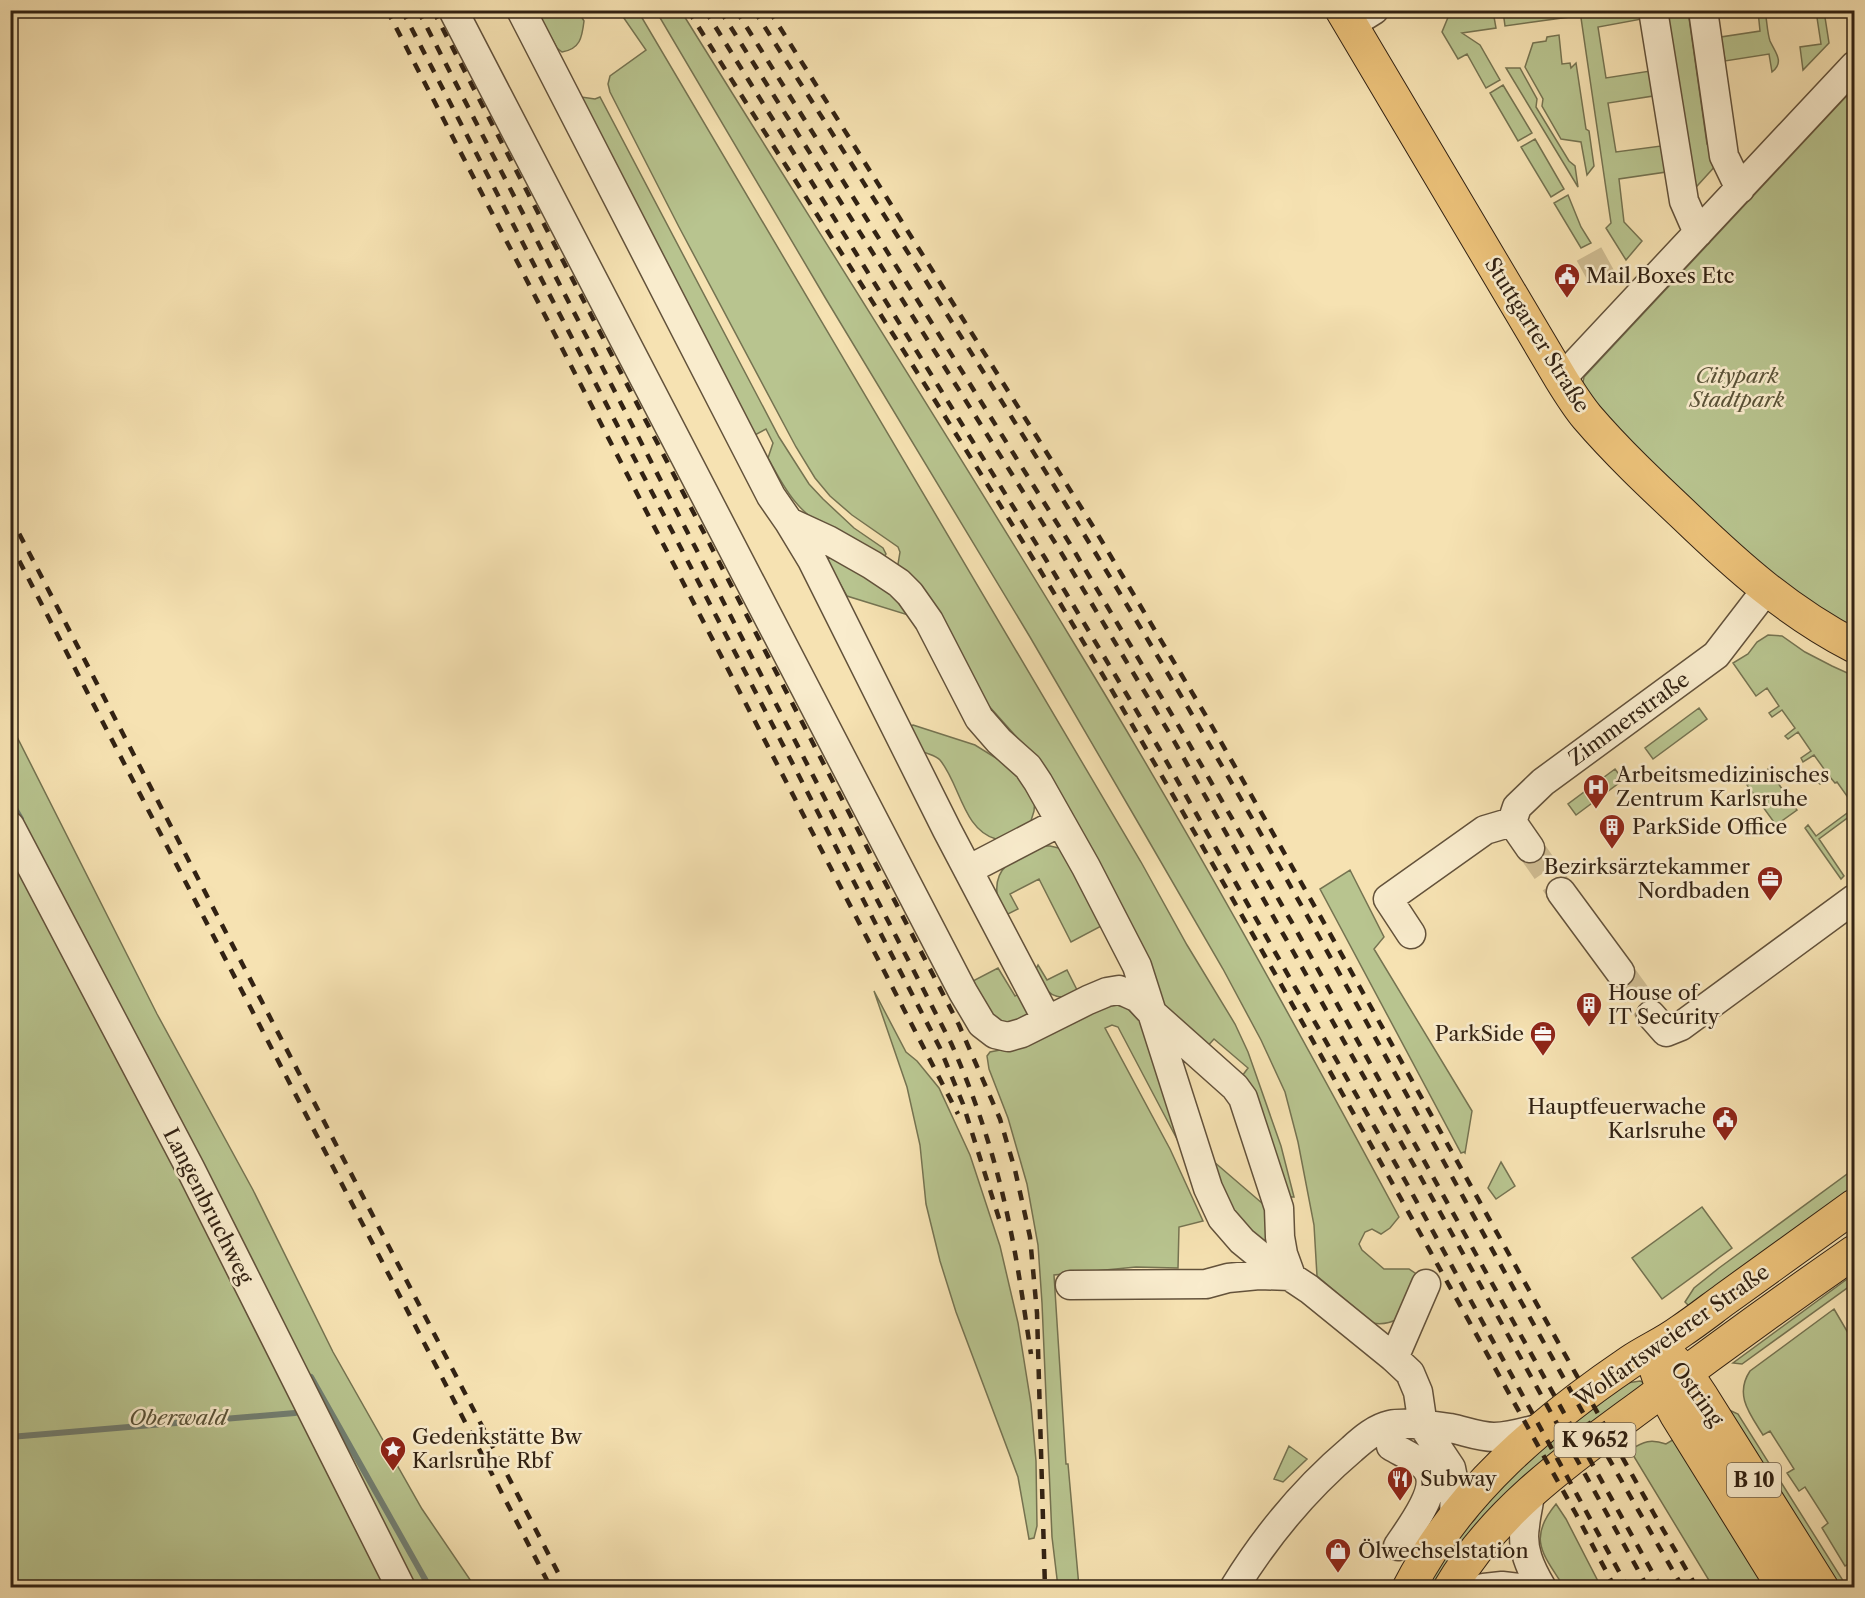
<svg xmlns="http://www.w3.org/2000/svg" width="1865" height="1598" viewBox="0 0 1865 1598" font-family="'Libre Caslon Text',serif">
  <rect width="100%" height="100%" fill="#f6e2b2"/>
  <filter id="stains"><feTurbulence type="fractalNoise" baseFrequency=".00333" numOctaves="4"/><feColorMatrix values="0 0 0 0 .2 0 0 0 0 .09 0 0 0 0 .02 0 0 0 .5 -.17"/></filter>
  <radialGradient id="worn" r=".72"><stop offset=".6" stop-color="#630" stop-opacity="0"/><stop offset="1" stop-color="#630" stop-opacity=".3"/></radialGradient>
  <path fill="#b8c48f" stroke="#757351" stroke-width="1.5" d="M 537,11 L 578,11 L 584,21 C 582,38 580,49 562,52 L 557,48 Z
    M 619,11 L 638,11 L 1141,862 L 1187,945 L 1235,1024 L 1248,1052 L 1281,1146 L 1294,1197 L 1290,1197 L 1239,1080 L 1248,1068 L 1214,1039 L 1204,1050 L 1167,1012 L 1030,752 L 988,705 L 897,570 L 900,552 L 898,547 L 852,515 L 830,496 L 815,478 L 796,447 L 679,227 L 610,92 L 608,84 L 610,76 L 646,50 Z
    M 656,11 L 681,11 C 811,220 944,429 1072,640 C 1187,828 1294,1022 1399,1217 L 1390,1228 L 1381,1234 L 1372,1229 L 1365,1232 L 1359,1244 L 1362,1250 L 1384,1269 L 1409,1269 L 1418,1275 L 1398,1319 C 1390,1323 1383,1325 1373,1323 L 1317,1276 L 1314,1225 L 1298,1142 L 1285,1092 L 1261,1040 L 1223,969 L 1143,831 L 1030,637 L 826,299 Z
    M 1477,11 L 1493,11 L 1496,28 L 1462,33 L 1480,45 L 1500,80 L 1486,88 L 1467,54 L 1458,59 L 1442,32 L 1449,15 Z
    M 1503,11 L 1568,11 L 1569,17 L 1505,26 Z
    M 1580,11 L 1641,11 L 1642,19 L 1598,27 L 1606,78 L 1650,71 L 1653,96 L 1608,103 L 1616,152 L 1661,146 L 1666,172 L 1619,179 L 1624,222 L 1642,241 L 1626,260 L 1606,228 L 1611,223 Z
    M 1665,11 L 1688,11 L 1707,144 L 1715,144 L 1718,163 L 1688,196 Z
    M 1758,11 L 1765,11 C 1767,20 1767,32 1770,41 C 1775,52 1785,62 1772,72 L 1769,54 L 1725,61 L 1721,37 L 1760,31 Z
    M 1816,11 L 1824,11 L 1829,43 L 1803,70 L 1800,47 L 1821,44 Z
    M 1559,35 L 1562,64 L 1570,63 L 1571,68 L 1576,63 L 1586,129 L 1589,131 L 1594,166 L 1587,175 L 1581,142 L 1561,139 L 1542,106 L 1543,99 L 1525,67 L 1533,43 L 1546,41 L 1547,37 Z
    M 1506,68 L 1520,68 L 1537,99 L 1536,107 L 1569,161 L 1575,166 L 1578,187 Z
    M 1503,85 L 1532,133 L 1518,141 L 1490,93 Z
    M 1854,88 L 1854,632 L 1778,587 L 1581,392 L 1584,377 Z
    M 581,97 L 595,99 L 600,97 L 779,437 L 809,484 L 823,499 L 854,528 L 883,548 L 886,554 L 883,559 C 855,544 820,530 798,505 C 785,491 777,474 768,458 L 773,443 L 766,429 L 755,435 Z
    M 1535,139 L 1564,189 L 1551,197 L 1521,147 Z
    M 1568,195 L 1581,227 L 1591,243 L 1581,248 L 1554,203 Z
    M 826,552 C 860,569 885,582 908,615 L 847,596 L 824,555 Z
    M 1768,635 L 1782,636 L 1805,652 L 1832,666 L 1854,676 L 1854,806 L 1837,782 L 1835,783 L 1830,777 L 1820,784 L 1817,781 L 1827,773 L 1814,755 L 1803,762 L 1801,758 L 1811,751 L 1798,732 L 1788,739 L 1785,736 L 1795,728 L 1782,710 L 1772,717 L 1769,713 L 1779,706 L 1767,688 L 1756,696 L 1733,663 L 1748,654 L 1757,642 Z
    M 1699,708 L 1707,719 L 1653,759 L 1645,748 Z
    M 10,723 L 157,1014 L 253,1190 L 333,1352 L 422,1509 L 475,1587 L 11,1587 Z
    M 913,725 L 975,745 L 1020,773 L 1035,798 L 1034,811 L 1030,824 L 996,839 C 963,830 960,784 940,760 C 936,755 926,754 920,750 L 910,726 Z
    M 1615,769 L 1623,780 L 1576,815 L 1568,804 Z
    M 1768,769 L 1797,810 L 1776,825 L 1747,785 Z
    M 1854,808 L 1854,813 L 1819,839 L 1844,876 L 1841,879 L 1805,828 L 1808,825 L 1816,836 Z
    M 1042,846 L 1050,846 L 1063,849 L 1107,923 L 1071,942 L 1039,879 L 1010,894 L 1018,909 L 1006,915 C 1003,908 998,900 997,893 C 994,863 1020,857 1042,846 Z
    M 1350,870 L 1384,937 L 1374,949 L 1472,1111 L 1465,1153 L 1464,1152 L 1461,1153 L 1320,889 Z
    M 1038,965 L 1047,980 L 1067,970 L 1080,996 C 1051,1000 1049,996 1035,971 Z
    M 998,968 L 1015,996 L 1022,992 L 1029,1006 L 1028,1019 C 1021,1021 1011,1025 1004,1023 C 988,1020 979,995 971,982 Z
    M 874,991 L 906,1052 L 917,1061 L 939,1088 L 970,1155 L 1000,1246 L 1018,1323 L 1031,1404 L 1036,1461 L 1037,1526 L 1034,1538 L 1029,1539 L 1018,1477 L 956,1312 L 940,1261 L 926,1204 L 920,1145 L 907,1087 Z
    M 1110,1002 L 1127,1008 L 1143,1025 L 1188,1160 L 1118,1027 L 1112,1025 L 1105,1028 L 1170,1149 L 1203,1221 L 1179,1227 L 1178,1268 L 1136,1267 L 1054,1275 L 1066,1464 L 1068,1464 L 1079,1587 L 1058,1587 L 1052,1537 L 1042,1303 L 1038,1245 L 1027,1184 L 1008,1118 L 989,1069 L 987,1056 L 990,1052 L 1010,1048 Z
    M 1213,1161 L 1270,1210 L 1268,1248 L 1232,1214 Z
    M 1501,1162 L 1515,1186 L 1496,1199 L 1488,1188 Z
    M 1854,1169 L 1854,1190 L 1690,1307 L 1685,1302 L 1694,1288 L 1719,1268 Z
    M 1702,1207 L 1732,1248 L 1662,1299 L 1632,1258 Z
    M 1854,1274 L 1854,1283 L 1742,1364 L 1733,1363 Z
    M 1834,1309 L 1854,1343 L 1854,1566 L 1852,1562 L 1845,1566 L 1822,1528 L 1828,1523 L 1805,1487 L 1799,1491 L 1787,1473 L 1794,1469 L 1770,1431 L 1763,1435 C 1750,1414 1734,1395 1750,1371 Z
    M 1640,1381 L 1645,1383 L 1441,1587 L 1422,1588 L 1443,1553 L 1475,1519 L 1501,1478 L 1627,1383 Z
    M 1729,1410 L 1738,1414 L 1847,1587 L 1833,1587 Z
    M 1676,1438 L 1774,1587 L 1713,1587 L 1630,1450 C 1644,1441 1651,1439 1666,1444 Z
    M 1289,1446 L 1307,1459 L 1283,1482 L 1274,1479 Z
    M 1556,1504 L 1566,1519 L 1601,1587 L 1564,1587 C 1543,1554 1527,1539 1556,1504 Z"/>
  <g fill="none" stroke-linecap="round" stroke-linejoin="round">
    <path stroke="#727f72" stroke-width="6" d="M 10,800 L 21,819
      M 311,1377 L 430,1588
      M 10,1437 L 295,1413"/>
    <path stroke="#cfbc92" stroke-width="28" stroke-dasharray="28 14" stroke-linecap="butt" d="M 1589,254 L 1605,283
      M 1530,848 L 1561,892
      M 1620,972 L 1651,1015"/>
    <g stroke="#63523b" stroke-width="31">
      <path id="minor" d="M 453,10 L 963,992 L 982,1024 L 995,1034 L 1008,1037 L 1022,1033 L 1088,1000 L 1107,992 L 1119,990 L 1127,993 L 1138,998 L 1152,1013 L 1235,1087 L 1243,1098 L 1279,1208 L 1280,1237 L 1283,1254 L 1291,1276
        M 521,10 L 771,496 L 789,522 L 828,540 L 872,565 L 899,583 L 910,594 L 929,621 L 979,718 L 999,741 L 1028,767 L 1038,782 L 1086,867 L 1137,966 L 1208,1188 L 1222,1218 L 1242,1241 L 1264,1259 L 1309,1289 L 1394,1358 L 1410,1373 L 1418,1392 L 1423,1426 L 1451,1468 L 1455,1488 L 1454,1518
        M 1653,10 L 1684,201 L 1698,233
        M 1703,10 L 1724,156 L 1740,189
        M 1350,25 L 1374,10
        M 1561,379 L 1854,66
        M 789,522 L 812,560 L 947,830 L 1047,1020
        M 10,826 L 190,1168 L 401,1588
        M 1530,848 L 1512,822 L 1517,807 L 1543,782 L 1716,655 L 1766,590
        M 968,870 L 1060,822
        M 1561,892 L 1620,972
        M 1411,934 L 1388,899 L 1485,830 L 1512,822
        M 1651,1015 L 1666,1032 L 1681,1026 L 1854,899
        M 1070,1285 L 1206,1284 L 1228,1278 L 1259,1275 L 1291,1276
        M 1394,1358 L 1426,1284
        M 1391,1446 C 1401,1452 1415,1458 1424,1466 C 1445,1485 1409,1529 1398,1546
        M 1530,1493 C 1529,1505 1526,1514 1525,1526 C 1521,1548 1530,1568 1542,1588
        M 1234,1588 C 1266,1536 1306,1488 1352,1449 C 1363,1439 1376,1428 1390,1425 C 1403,1422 1436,1426 1450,1428 C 1465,1431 1479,1437 1494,1437 C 1511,1437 1528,1431 1544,1427
        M 1484,1588 L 1502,1586 L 1519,1588"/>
    </g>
    <g stroke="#322213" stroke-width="35">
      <path id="major" d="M 1342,10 L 1561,379 C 1569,392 1577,405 1587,417 C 1617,452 1651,484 1684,515 C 1738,567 1787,611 1854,646
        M 1669,1356 L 1686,1373 L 1702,1397 L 1822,1588
        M 1656,1369 L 1663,1390 L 1676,1414 L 1784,1588
        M 1409,1588 C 1458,1492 1543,1421 1630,1362 C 1646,1351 1665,1343 1681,1331 C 1696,1321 1710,1310 1725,1299 C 1768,1268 1811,1237 1854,1206
        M 1450,1588 C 1497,1508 1575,1455 1648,1401 C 1716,1350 1785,1300 1854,1252"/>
    </g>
    <use href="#minor" stroke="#f9eccd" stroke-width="28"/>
    <use href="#major" stroke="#ebc179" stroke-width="33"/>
    <path stroke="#322213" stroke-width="4.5" stroke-dasharray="10 10" stroke-linecap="butt" d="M 387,10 L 958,1114
      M 402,10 L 940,1048 L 963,1104 L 1002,1228
      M 418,10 L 951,1043 C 976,1099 995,1157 1008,1218 C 1018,1263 1024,1309 1031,1354
      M 433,10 L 959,1025 L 1000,1119 L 1015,1170 L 1030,1237 L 1037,1313 L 1045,1588
      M 688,10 C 821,224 960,434 1088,650 C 1257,935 1415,1225 1576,1514 L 1615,1588
      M 705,10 L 1045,558 L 1160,750 L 1407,1184 L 1628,1588
      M 720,10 L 1059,549 L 1174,741 L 1420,1176 L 1648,1588
      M 736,10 L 1070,544 L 1184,735 L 1295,928 L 1661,1588
      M 754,10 C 905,249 1059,486 1201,730 C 1366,1013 1518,1304 1683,1588
      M 769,10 L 1094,528 L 1209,721 L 1319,914 L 1654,1514 L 1697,1588
      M 10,516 L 566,1588
      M 10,543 L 551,1588"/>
  </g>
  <defs>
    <g id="civic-pin" transform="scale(1.35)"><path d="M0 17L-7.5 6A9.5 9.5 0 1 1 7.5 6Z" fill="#8f2418" stroke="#f9eccd"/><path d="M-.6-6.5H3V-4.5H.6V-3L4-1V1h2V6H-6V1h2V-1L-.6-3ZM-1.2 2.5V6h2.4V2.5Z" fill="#fff"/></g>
    <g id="hospital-pin" transform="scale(1.35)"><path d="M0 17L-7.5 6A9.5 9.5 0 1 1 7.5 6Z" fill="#8f2418" stroke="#f9eccd"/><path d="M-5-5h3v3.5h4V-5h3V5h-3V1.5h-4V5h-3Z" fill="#fff"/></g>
    <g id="building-pin" transform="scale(1.35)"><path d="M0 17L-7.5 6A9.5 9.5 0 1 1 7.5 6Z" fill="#8f2418" stroke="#f9eccd"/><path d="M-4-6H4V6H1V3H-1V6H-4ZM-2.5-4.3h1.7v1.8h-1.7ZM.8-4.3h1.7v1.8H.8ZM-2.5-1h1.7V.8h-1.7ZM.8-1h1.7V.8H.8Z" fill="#fff"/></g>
    <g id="office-pin" transform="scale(1.35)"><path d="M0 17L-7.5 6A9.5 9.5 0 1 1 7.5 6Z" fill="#8f2418" stroke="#f9eccd"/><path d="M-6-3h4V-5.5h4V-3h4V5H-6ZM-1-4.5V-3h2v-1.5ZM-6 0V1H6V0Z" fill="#fff"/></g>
    <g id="sight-pin" transform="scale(1.35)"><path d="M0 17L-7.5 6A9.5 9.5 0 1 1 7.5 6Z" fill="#8f2418" stroke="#f9eccd"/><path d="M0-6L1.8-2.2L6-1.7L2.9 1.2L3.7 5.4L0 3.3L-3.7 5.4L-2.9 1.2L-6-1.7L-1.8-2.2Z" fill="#fff"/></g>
    <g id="restaurant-pin" transform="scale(1.35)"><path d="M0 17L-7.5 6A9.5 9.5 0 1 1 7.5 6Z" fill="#8f2418" stroke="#f9eccd"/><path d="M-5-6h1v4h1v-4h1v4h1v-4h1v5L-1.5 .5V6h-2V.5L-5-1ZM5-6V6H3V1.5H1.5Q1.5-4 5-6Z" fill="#fff"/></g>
    <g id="shop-pin" transform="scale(1.35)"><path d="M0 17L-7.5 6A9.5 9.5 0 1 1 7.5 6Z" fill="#8f2418" stroke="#f9eccd"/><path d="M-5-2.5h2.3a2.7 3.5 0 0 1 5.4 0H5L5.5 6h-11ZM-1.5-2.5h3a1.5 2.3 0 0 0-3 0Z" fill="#fff"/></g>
  </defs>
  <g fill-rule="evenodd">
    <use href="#civic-pin" x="1567" y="276"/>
    <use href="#hospital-pin" x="1596" y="787"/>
    <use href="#building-pin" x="1612" y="827"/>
    <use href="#office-pin" x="1770" y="879"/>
    <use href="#building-pin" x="1589" y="1005"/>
    <use href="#office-pin" x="1543" y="1034"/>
    <use href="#civic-pin" x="1725" y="1119"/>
    <use href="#sight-pin" x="393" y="1449"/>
    <use href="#restaurant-pin" x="1400" y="1479"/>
    <use href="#shop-pin" x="1338" y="1551"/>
  </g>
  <g text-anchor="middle" stroke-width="5" stroke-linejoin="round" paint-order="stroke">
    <g fill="#f9eccd" stroke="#6e5f4b" stroke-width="1.5">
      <rect x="1554.5" y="1423" width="81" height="34" rx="4.5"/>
      <rect x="1727" y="1463" width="54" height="34" rx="4.5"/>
    </g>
    <g font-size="20" font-weight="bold" fill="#322213">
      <text x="1595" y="1447">K 9652</text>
      <text x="1754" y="1487">B 10</text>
    </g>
    <g font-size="21" fill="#322213" stroke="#f9eccd" text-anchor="start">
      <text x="1586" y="283">Mail Boxes Etc</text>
      <text x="1616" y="782">Arbeitsmedizinisches<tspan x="1616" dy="24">Zentrum Karlsruhe</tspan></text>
      <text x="1632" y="834">ParkSide Office</text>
      <text x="1750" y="874" text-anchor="end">Bezirksärztekammer<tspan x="1750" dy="24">Nordbaden</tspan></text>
      <text x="1608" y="1000">House of<tspan x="1608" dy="24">IT Security</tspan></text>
      <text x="1524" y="1041" text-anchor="end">ParkSide</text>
      <text x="1706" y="1114" text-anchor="end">Hauptfeuerwache<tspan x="1706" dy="24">Karlsruhe</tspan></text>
      <text x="412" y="1444">Gedenkstätte Bw<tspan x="412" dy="24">Karlsruhe Rbf</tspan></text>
      <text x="1420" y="1486">Subway</text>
      <text x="1358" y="1558">Ölwechselstation</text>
    </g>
    <g font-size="21" fill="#322213" stroke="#f9eccd">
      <text transform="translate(1537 335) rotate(58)" y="7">Stuttgarter Straße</text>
      <text transform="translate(1629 719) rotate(-36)" y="7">Zimmerstraße</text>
      <text transform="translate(208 1206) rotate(63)" y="7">Langenbruchweg</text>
      <text transform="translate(1672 1336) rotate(-35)" y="7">Wolfartsweierer Straße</text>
      <text transform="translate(1697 1394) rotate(54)" y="7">Ostring</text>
    </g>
    <g font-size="21" font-style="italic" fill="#5a5338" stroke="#f9eccd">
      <text x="1737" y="383">Citypark<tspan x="1737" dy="24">Stadtpark</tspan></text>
      <text x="178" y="1425">Oberwald</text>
    </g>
  </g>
  <rect width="1865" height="1598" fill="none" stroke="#f6e2b2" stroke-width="36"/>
  <rect x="12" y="12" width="1841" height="1574" fill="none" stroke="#322213" stroke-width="3"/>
  <rect x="18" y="18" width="1829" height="1562" fill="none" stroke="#322213" stroke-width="1.5"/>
  <rect width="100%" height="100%" filter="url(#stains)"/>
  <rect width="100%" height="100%" fill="url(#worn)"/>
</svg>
